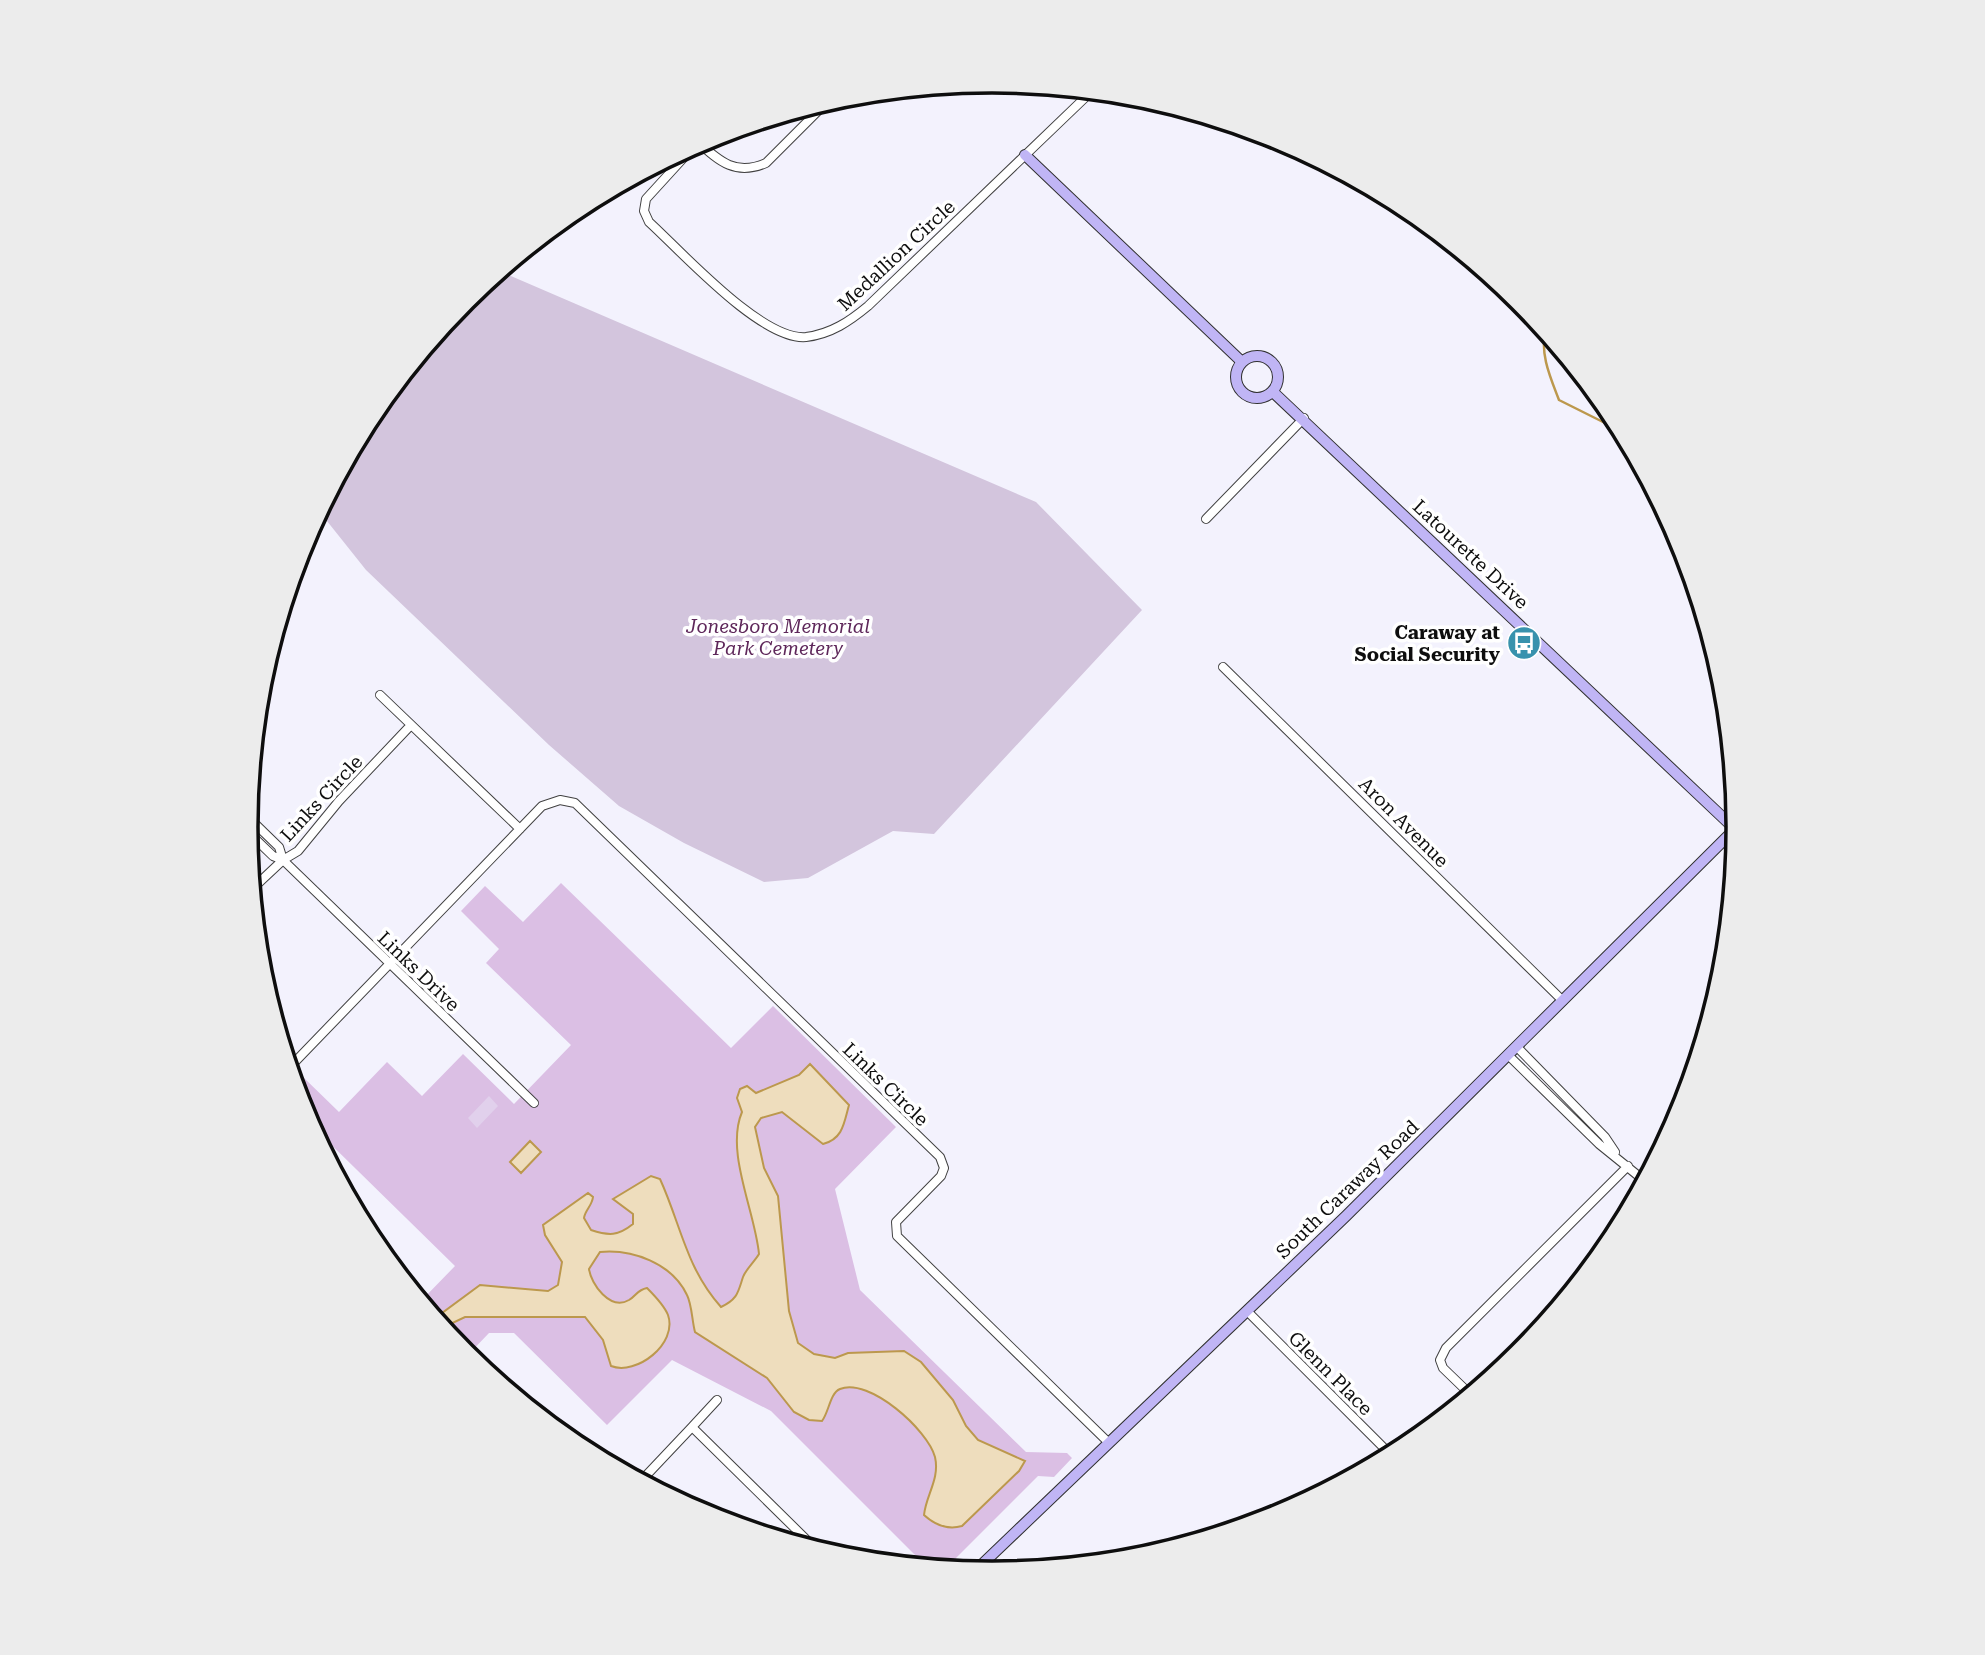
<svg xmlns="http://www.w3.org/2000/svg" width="1985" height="1655" viewBox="0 0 1985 1655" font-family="'Roboto Serif',serif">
  <rect width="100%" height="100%" fill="#f3f2fd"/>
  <path fill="#dbbfe4" d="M 561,883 L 731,1048 L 773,1006 L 896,1127 L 835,1189 L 860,1290 L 1026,1452 L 1067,1453 L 1072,1458 L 1054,1477 L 1038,1476 L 944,1570 L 928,1568 L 771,1411 L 672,1360 L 607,1425 L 514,1333 L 489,1333 L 466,1357 L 420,1302 L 455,1266 L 307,1121 L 294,1085 L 302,1076 L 339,1112 L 387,1062 L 422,1096 L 463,1054 L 514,1104 L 571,1045 L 486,963 L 499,949 L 461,911 L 485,886 L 523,922 Z"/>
  <path fill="#d3c5dd" d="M 499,271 L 1036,502 L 1142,610 L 934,834 L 893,831 L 808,878 L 764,882 L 684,843 L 619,806 L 549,745 L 366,570 L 319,511 L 372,412 L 465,299 Z"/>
  <path fill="#e1d0ec" d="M 489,1096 L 498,1106 L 477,1128 L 468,1118 Z"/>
  <path fill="#eeddbd" stroke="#bc984d" stroke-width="2" d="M 810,1064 L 849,1105 C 844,1123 843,1139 823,1144 L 782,1112 L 761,1118 L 755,1127 L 764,1168 L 778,1196 L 789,1311 L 798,1343 L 814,1354 L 835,1358 L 848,1353 L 904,1351 L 921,1362 L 953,1400 L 966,1426 L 978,1440 L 1025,1461 L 1019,1471 L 962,1526 C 948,1530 935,1525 924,1515 C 926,1495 940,1479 935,1457 C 928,1430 869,1377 840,1389 C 830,1393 829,1412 822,1421 L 809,1420 L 794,1412 L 767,1378 L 695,1332 C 692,1321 692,1305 687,1295 C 672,1263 632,1249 600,1252 L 589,1269 C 591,1284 610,1311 629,1300 C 637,1295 637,1290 647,1288 C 655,1296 664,1305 668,1315 C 678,1344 636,1376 611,1366 L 603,1340 L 585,1317 L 465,1317 L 442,1328 L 434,1319 L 480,1285 L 548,1291 L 558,1285 L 562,1262 L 545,1235 L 543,1225 L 588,1193 L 593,1197 C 592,1206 585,1210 584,1218 L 591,1230 C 609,1236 618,1236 633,1224 L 633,1214 L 613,1199 L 651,1176 L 660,1179 C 681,1225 686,1268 721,1307 C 738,1299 738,1292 743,1277 C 746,1269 755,1261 759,1254 C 755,1211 725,1152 742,1112 L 737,1098 L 740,1089 L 747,1086 L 756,1093 L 799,1075 Z
    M 530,1141 L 541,1152 L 521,1173 L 510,1162 Z"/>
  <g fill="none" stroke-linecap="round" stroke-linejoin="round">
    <path stroke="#bc984d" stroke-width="2.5" d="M 1485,270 L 1506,294 L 1522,301
      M 1546,330 C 1539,353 1551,379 1559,400 L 1625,433"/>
    <g stroke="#414141" stroke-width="10">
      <path id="street" d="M 698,142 L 646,199 L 644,211 L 649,222 C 682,252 762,341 806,337 C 831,334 850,321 868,306 L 1093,90
        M 698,142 C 720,162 736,176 766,163 L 828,101
        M 1206,519 L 1304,418
        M 1223,667 L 1563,1001
        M 380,695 L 520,829
        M 247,816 L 279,847 L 283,860
        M 246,830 L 273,856 L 283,860 L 534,1103
        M 252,889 L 283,860 L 298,851 L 339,801 L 411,725
        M 1517,1047 L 1605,1137 L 1615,1152
        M 1508,1055 L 1599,1144 L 1646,1182
        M 289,1068 L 542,806 L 560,800 L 575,803 L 940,1157 L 944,1168 L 941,1176 L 896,1222 L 897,1236 L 1109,1443
        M 1247,1311 L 1393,1457
        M 1472,1396 L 1443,1368 L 1440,1360 L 1446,1348 L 1628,1166
        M 692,1427 L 717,1400
        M 640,1482 L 692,1427 L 818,1551"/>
    </g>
    <g stroke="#303030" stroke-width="12">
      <path id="secondary" d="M 1025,155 L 1242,362
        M1236 377a21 21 0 1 1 42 0a21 21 0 1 1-42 0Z
        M 1273,392 L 1735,829
        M 973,1573 L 1346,1216 L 1739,825"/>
    </g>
    <use href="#street" stroke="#fff" stroke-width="8"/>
    <use href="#secondary" stroke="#c0b5f5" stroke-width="10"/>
  </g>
  <defs>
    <g id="bus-disc" transform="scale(1.75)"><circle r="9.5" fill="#3892ad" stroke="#fff"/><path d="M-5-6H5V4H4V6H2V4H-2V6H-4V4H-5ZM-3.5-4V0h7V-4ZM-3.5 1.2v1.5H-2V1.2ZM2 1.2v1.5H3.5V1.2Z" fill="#fff"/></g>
  </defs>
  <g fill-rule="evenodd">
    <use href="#bus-disc" x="1524" y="643"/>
  </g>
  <g text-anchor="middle" stroke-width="7" stroke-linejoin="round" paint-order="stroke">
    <g font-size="19" fill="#0e0e0e" stroke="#fff">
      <text transform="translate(896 255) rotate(-43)" y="7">Medallion Circle</text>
      <text transform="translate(1471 554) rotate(43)" y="7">Latourette Drive</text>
      <text transform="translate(321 798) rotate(-47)" y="7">Links Circle</text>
      <text transform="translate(1404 822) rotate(45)" y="7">Aron Avenue</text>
      <text transform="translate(419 971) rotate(44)" y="7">Links Drive</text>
      <text transform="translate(886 1084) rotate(44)" y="7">Links Circle</text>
      <text transform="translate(1347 1189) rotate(-44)" y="7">South Caraway Road</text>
      <text transform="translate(1331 1373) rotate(45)" y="7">Glenn Place</text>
    </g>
    <g font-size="19" font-style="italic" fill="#5e275a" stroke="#fff">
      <text x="778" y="633">Jonesboro Memorial<tspan x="778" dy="22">Park Cemetery</tspan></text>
    </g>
    <g font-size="19" font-weight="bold" fill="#0e0e0e" stroke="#fff" text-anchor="end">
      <text x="1500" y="639">Caraway at<tspan x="1500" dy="22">Social Security</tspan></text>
    </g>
  </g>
  <path d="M0 0H1985V1655H0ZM258 827a734 734 0 1 1 1468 0a734 734 0 1 1-1468 0Z" fill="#ececec" fill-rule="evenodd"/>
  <path fill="none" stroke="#0e0e0e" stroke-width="3.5" d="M258 827a734 734 0 1 1 1468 0a734 734 0 1 1-1468 0Z"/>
</svg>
